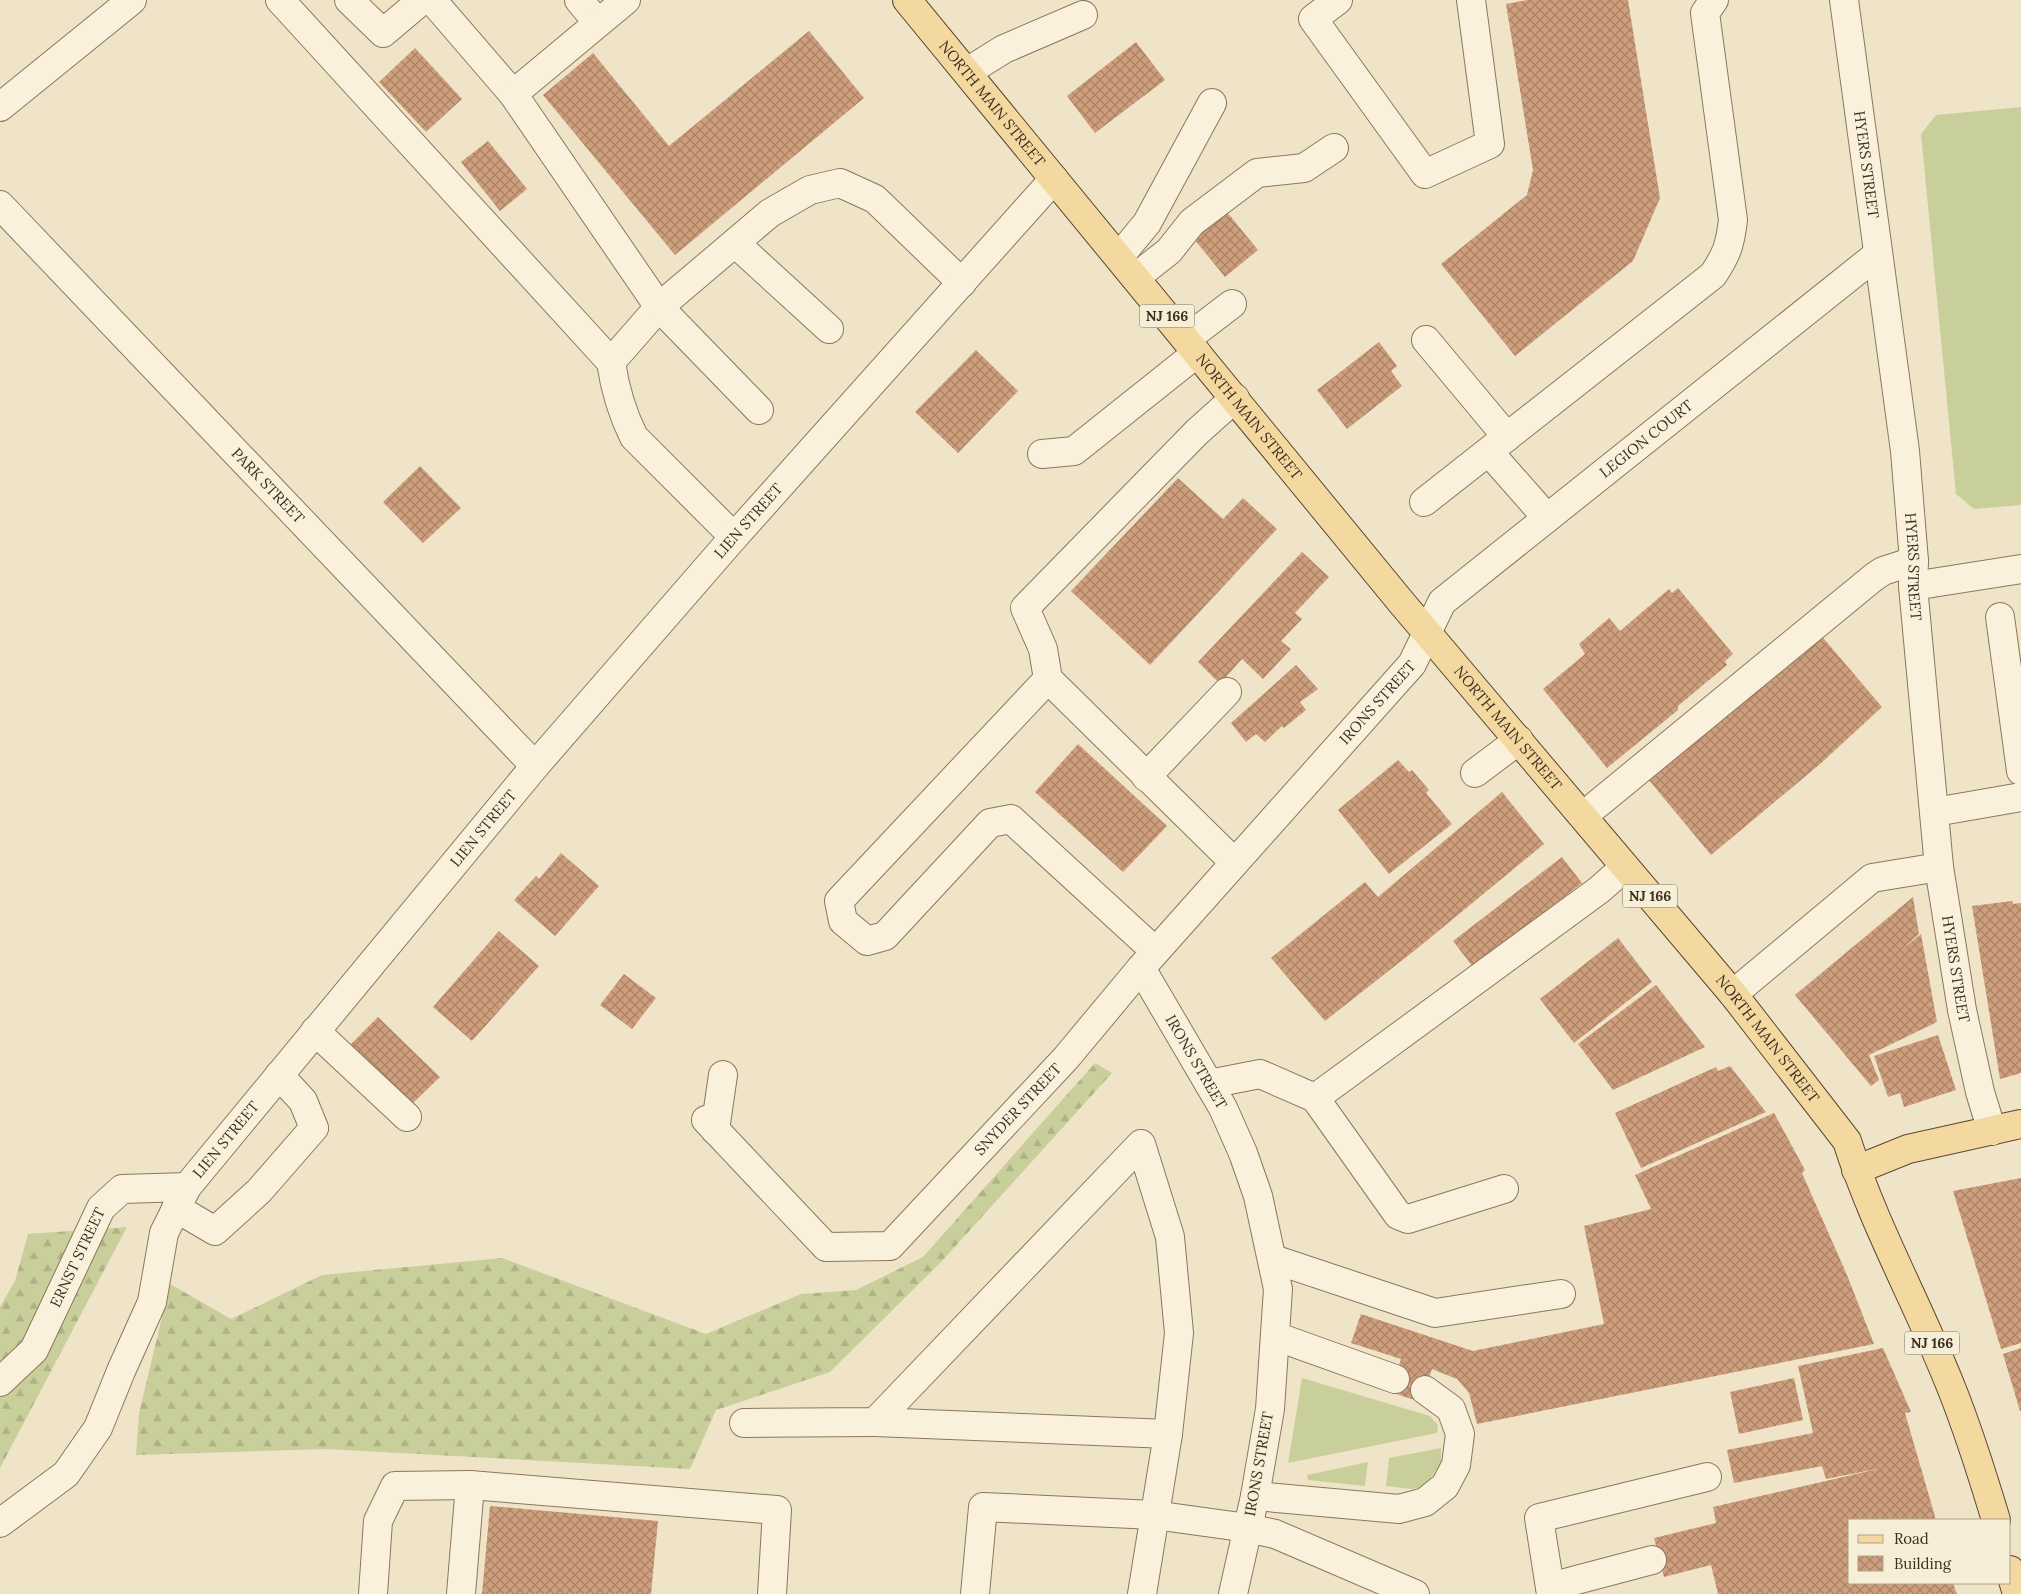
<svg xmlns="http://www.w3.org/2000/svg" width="2021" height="1594" viewBox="0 0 2021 1594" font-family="Lora,serif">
  <defs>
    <pattern id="forest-firs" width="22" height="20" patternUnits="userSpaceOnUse" patternTransform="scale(1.25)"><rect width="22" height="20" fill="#c9cf9b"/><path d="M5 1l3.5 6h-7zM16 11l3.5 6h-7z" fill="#aeb285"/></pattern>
    <pattern id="building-cross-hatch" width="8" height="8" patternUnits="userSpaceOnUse" patternTransform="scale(1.25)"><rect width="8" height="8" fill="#cf9f7d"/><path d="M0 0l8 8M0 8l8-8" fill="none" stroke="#a98266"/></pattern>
  </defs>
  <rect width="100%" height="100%" fill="#f0e4c8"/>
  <path fill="#c9cf9b" d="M 2021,107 L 2021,505 L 1974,509 L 1956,494 L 1921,134 L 1936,115 Z
    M 1302,1378 L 1430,1416 L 1438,1425 L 1437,1433 L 1288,1463 Z
    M 1441,1448 L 1441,1463 L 1430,1479 L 1422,1487 L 1412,1489 L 1386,1486 L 1389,1458 Z
    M 1368,1462 L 1365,1486 L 1308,1480 L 1307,1475 Z"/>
  <path fill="url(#forest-firs)" d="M 1095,1063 L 1112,1073 L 942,1261 L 830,1372 L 716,1410 L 690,1469 L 326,1449 L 136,1455 L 139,1413 L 170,1284 L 231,1319 L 322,1275 L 502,1258 L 706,1334 L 801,1294 L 856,1290 L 923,1257 Z
    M 127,1227 L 0,1468 L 0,1307 L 15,1281 L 28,1234 Z"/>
  <path fill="url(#building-cross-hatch)" d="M 1528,0 L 1628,0 L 1660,198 L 1633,261 L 1515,356 L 1441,264 L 1527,195 L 1533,170 L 1506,4 Z
    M 809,31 L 864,98 L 675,255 L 543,95 L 593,53 L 669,146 Z
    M 1136,42 L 1165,80 L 1095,133 L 1067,96 Z
    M 415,48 L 462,99 L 426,132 L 379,82 Z
    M 488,141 L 527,189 L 500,211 L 461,162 Z
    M 1227,212 L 1258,250 L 1225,277 L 1194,239 Z
    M 1379,342 L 1397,366 L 1391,371 L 1402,386 L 1347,429 L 1317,390 Z
    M 976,350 L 1018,391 L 958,453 L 915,412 Z
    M 420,466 L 461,508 L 423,543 L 383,502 Z
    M 1178,478 L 1223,519 L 1243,498 L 1277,529 L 1150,665 L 1071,591 Z
    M 1302,552 L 1329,577 L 1295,613 L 1302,619 L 1281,641 L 1291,649 L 1263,679 L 1242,659 L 1220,684 L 1198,662 Z
    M 1678,588 L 1733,654 L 1725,661 L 1727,665 L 1678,706 L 1678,710 L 1607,768 L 1543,689 L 1585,654 L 1579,644 L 1609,618 L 1620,631 L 1669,589 L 1672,593 Z
    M 1819,633 L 1882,707 L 1819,765 L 1711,855 L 1648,779 Z
    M 1296,665 L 1318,689 L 1300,702 L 1306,710 L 1284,728 L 1282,726 L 1265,742 L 1256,734 L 1246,742 L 1231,723 Z
    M 1078,744 L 1167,826 L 1123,872 L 1035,792 Z
    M 1398,760 L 1409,772 L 1412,770 L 1429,790 L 1426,793 L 1452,824 L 1389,874 L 1338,810 Z
    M 1502,792 L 1544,844 L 1419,947 L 1325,1021 L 1271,958 L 1365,882 L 1378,897 Z
    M 561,853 L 599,886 L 555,936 L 514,900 L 536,876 L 539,879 Z
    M 1562,857 L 1582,883 L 1473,967 L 1453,941 Z
    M 1913,897 L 1919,934 L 1902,949 L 1921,934 L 1937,1022 L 1869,1055 L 1879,1080 L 1871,1086 L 1795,995 Z
    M 2012,901 L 2013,904 L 2021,903 L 2021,1073 L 2000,1079 L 1972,906 Z
    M 499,931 L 539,966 L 472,1041 L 433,1007 Z
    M 1618,938 L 1652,982 L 1574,1043 L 1540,999 Z
    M 624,974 L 656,998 L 632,1029 L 600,1005 Z
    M 1656,985 L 1705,1047 L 1613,1090 L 1578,1044 Z
    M 378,1017 L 440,1077 L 407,1109 L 349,1046 Z
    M 1938,1035 L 1956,1090 L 1904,1107 L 1900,1093 L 1888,1097 L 1874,1056 Z
    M 1730,1066 L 1766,1112 L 1641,1168 L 1615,1113 L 1716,1067 L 1718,1071 Z
    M 1774,1113 L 1805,1170 L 1802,1173 L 1847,1275 L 1874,1344 L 1477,1424 L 1469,1393 L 1457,1379 L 1432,1369 L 1421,1402 L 1390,1392 L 1401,1359 L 1351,1343 L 1361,1314 L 1473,1351 L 1604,1324 L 1584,1226 L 1651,1209 L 1635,1175 Z
    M 2021,1178 L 2021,1343 L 2001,1349 L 1953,1191 Z
    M 1883,1348 L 1911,1412 L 1905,1413 L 1936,1520 L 1850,1520 L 1850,1583 L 1953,1583 L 1957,1594 L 1718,1594 L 1711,1565 L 1664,1577 L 1654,1538 L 1716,1523 L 1713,1507 L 1882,1468 L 1826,1479 L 1822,1466 L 1734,1483 L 1727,1450 L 1813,1433 L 1798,1366 Z
    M 2021,1348 L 2021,1411 L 2020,1411 L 2003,1354 Z
    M 1794,1378 L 1803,1420 L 1739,1434 L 1730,1392 Z
    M 490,1506 L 658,1521 L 651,1594 L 482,1594 Z"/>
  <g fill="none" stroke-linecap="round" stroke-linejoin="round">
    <g stroke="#8d765c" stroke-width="30">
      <g id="minor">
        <path d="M 280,0 L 611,362 L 659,307 L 770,213 L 810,190 L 840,183 L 875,199 L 962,283"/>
        <path d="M 349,0 L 383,33 L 422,0"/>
        <path d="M 432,0 L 513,94 L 659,307 L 759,410"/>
        <path d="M 579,0 L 598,23"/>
        <path d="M 1338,0 L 1313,19 L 1425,174 L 1490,144 L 1471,0"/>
        <path id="s1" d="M 1844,0 L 1905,451 L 1914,561 L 1913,586 L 1939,867 L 1962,1010 L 1980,1092 L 1992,1131"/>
        <path d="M 967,72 L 1004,49 L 1083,15"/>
        <path d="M 513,94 L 626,0"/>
        <path d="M 0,107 L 132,0"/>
        <path id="s2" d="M 0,205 L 535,766"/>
        <path d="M 735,243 L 829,329"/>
        <path d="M 1119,257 L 1147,223 L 1212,103"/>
        <path d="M 1136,277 L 1169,251 L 1192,222 L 1257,173 L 1304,168 L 1334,148"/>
        <path d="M 1186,339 L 1232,304"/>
        <path d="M 1426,340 L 1507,437"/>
        <path d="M 611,362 C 615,390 622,413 634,437 L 734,537"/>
        <path d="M 1489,452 L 1547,518"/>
        <path d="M 1042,454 L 1074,451 L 1197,353"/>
        <path d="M 1424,502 L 1713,275 C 1727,254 1730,245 1733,220 L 1705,13 L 1714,0"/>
        <path d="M 1913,586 L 2021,569"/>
        <path d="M 2000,617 L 2021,771"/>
        <path d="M 1048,679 L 839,901 L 843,921 L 867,941 L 885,936 L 990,823 L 1011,819 L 1155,951"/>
        <path d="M 1475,773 L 1519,740"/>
        <path d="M 1146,777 L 1227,692"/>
        <path d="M 1935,812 L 2021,797"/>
        <path d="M 1583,816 L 1874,577 L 1883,571 L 1914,561"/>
        <path d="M 1234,862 L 1048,679 L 1043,649 L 1025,608 L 1197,432 L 1235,398"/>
        <path id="s3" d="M 1141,968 L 1223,1108 L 1243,1153 L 1258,1196 L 1278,1289 L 1270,1409 L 1255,1496 L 1233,1594"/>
        <path d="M 1733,994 L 1872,878 L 1939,867"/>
        <path d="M 315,1031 L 407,1117"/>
        <path d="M 1209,1084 L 1260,1074 L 1315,1098 L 1398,1215 L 1408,1219 L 1504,1189"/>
        <path d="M 1315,1098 L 1599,890 L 1625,867"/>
        <path id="s4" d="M 706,1120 L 826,1247 L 890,1246 L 1066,1058 L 1141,968 L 1412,664 L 1442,602 L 1878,254"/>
        <path d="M 715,1130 L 723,1075"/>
        <path d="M 176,1208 L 215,1231 L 259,1191 L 314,1128 L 303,1101 L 279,1075"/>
        <path d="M 1273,1259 L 1435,1313 L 1561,1294"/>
        <path d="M 1275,1336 L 1395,1379"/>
        <path id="s5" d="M 0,1382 L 34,1350 L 101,1208 L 122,1189 L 187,1187"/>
        <path d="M 875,1422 L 1168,1434"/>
        <path d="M 744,1423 L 875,1422 L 1141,1144 L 1170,1237 L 1179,1333 L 1168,1434 L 1142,1594"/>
        <path d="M 1255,1496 L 1399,1509 L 1425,1502 L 1445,1486 L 1456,1465 L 1460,1434 L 1451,1409 L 1425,1390"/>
        <path id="s6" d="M 0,1523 L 66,1474 L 98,1428 L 121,1371 L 152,1302 L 164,1233 L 187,1187 L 535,766 L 734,537 L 1054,179"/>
        <path d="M 1550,1587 L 1652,1560"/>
        <path d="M 373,1594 L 378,1521 L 395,1486 L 470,1485 L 777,1510 L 772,1594"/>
        <path d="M 461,1594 L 470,1485"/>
        <path d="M 975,1594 L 983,1507 L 1154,1515 L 1248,1528 L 1275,1534 L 1415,1594"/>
        <path d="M 1551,1594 L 1539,1518 L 1707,1477"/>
      </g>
    </g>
    <g stroke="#5b4430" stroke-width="30">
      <g id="major">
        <path id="s7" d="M 907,0 L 1401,602 L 1733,994 L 1847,1141 C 1874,1226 1918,1304 1951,1387 C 1968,1429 1983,1477 1996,1520"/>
        <path d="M 1856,1170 L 1908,1149 L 2021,1124"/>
        <path d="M 2010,1570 L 2017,1594"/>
      </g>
    </g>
    <use href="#minor" stroke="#faf1dc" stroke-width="28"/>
    <use href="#major" stroke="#f3d9a0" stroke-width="28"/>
  </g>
  <g text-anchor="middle" stroke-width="4" stroke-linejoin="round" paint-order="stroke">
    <g fill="#f7eed8" stroke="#756857" stroke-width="1">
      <rect x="1139.5" y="304.5" width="55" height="23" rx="4"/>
      <rect x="1622.5" y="884.5" width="55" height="23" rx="4"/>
      <rect x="1904.5" y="1331.5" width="55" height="23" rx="4"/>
    </g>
    <g font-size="14" font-weight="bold" fill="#3d2e20">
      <text x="1167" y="321">NJ 166</text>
      <text x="1650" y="901">NJ 166</text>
      <text x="1932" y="1348">NJ 166</text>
    </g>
    <g font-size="15" fill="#3d2e20" stroke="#f7eed8">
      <text dy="5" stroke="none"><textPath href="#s7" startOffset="134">NORTH MAIN STREET</textPath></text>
      <text dy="5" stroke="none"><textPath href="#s1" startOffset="166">HYERS STREET</textPath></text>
      <text dy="5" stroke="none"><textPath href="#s7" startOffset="539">NORTH MAIN STREET</textPath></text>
      <text dy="5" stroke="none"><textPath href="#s4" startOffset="1351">LEGION COURT</textPath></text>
      <text dy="5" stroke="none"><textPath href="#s2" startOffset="388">PARK STREET</textPath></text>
      <text dy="5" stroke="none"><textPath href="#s6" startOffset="1268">LIEN STREET</textPath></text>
      <text dy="5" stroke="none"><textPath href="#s1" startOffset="571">HYERS STREET</textPath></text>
      <text dy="5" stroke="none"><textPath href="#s4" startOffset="969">IRONS STREET</textPath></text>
      <text dy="5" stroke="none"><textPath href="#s7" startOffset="944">NORTH MAIN STREET</textPath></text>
      <text dy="5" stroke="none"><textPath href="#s6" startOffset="862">LIEN STREET</textPath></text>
      <text dy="5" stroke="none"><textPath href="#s1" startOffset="976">HYERS STREET</textPath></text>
      <text dy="5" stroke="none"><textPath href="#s7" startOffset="1349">NORTH MAIN STREET</textPath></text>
      <text dy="5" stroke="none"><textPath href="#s3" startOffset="109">IRONS STREET</textPath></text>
      <text dy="5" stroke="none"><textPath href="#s4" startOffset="426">SNYDER STREET</textPath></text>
      <text dy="5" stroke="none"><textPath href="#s6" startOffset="458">LIEN STREET</textPath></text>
      <text dy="5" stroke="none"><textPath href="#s5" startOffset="149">ERNST STREET</textPath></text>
      <text transform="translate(1259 1464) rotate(-80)" y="5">IRONS STREET</text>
    </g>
  </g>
  <rect x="1848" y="1519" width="162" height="65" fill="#f7eed8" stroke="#ada18e"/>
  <rect x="1858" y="1535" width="25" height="8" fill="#f3d9a0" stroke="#ada18e"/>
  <text x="1894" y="1544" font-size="15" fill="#3d2e20">Road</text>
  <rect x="1858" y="1556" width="25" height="15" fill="url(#building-cross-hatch)" stroke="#ada18e"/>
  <text x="1894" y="1569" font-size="15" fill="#3d2e20">Building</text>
</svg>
